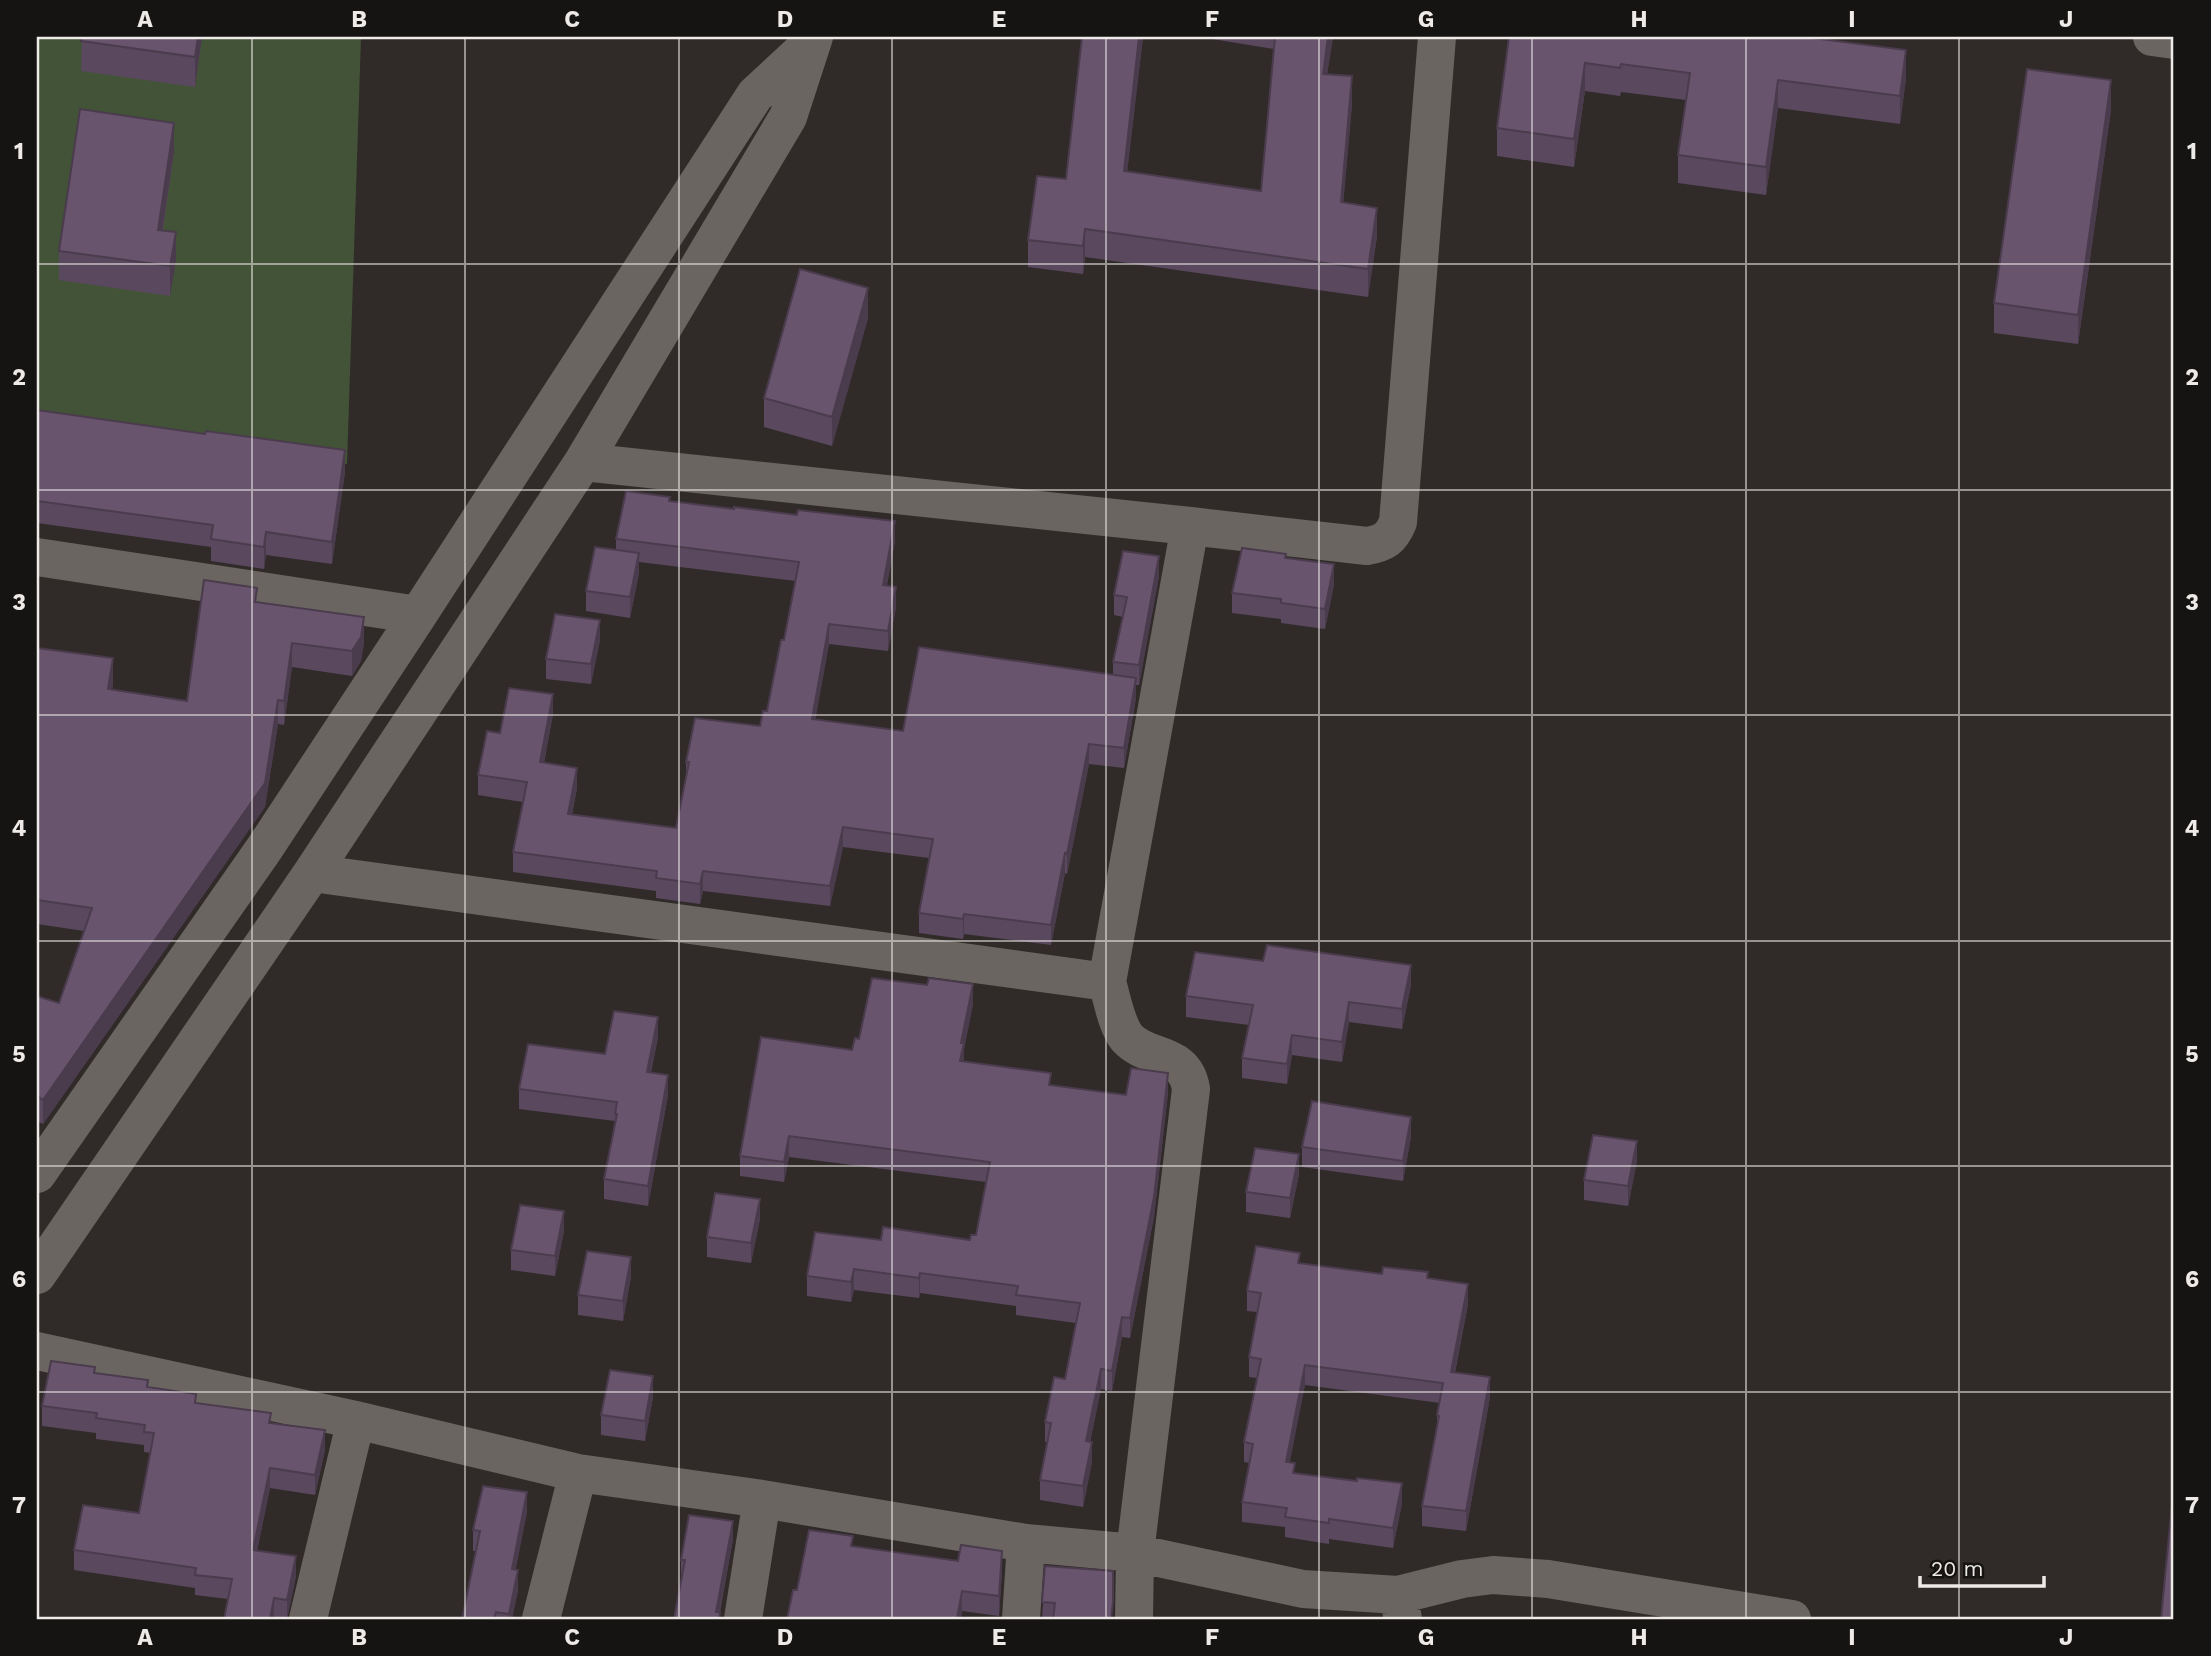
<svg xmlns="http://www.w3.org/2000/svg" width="2211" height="1656" viewBox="0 0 2211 1656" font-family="'Work Sans',sans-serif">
  <rect width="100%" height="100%" fill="#302b28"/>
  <path fill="#435338" d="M 37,37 L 361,37 L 347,464 L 37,425 Z"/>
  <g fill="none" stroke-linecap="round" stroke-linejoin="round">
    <path stroke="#6a6561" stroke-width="38" d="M 2152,37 L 2174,40
      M 583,462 L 1190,526
      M 37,557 L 418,615
      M 312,873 L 1107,982
      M 37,1174 L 264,849 L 418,615 L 755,95 L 809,45
      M 37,1275 L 312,873 L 583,462 L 788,117 L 814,37
      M 37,1351 L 356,1420 L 578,1473 L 762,1499 L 1026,1543 L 1135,1553 L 1303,1589 L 1398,1595 L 1403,1619
      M 1398,1595 L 1462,1579 L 1493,1575 L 1548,1579 L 1792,1619
      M 308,1619 L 356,1420
      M 541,1619 L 578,1473
      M 743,1619 L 762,1499
      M 1021,1619 L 1026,1543
      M 1134,1619 L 1135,1553 L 1191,1089 C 1185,1050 1148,1061 1127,1038 C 1116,1024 1112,998 1107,982 L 1190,526 L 1367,546 C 1384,543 1391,539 1398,522 L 1437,37"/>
  </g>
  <path fill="#5a485f" d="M 82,37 L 202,37 L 195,87 L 81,71 Z
    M 1143,37 L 1127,172 L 1261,191 L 1274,49 L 1200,37 L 1333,37 L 1327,74 L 1352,104 L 1343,203 L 1377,236 L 1368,297 L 1085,257 L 1083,274 L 1028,267 L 1028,240 L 1066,179 Z
    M 1509,37 L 1906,78 L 1900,124 L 1778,108 L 1766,195 L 1678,183 L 1678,155 L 1686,100 L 1621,92 L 1620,96 L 1585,91 L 1574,167 L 1497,156 L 1497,128 Z
    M 2111,110 L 2078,344 L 1994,333 L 1994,303 Z
    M 174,152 L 163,230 L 176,261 L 170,296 L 59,280 L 59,251 Z
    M 868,318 L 832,446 L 764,427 L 764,398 Z
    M 37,410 L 345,472 L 332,564 L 266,555 L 264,569 L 211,561 L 211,547 L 37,523 Z
    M 670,501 L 895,541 L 887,585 L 896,607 L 888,651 L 829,644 L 815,719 L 903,731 L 1113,675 L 1113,662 L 1123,617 L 1114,615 L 1114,595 L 1159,576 L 1139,685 L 1136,685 L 1136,698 L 1124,768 L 1089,764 L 1067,874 L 1065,873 L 1051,945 L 964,934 L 963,939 L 919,933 L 919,913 L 929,858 L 843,847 L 830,906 L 703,891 L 700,904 L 656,898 L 656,891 L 513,872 L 513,852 L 523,802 L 478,795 L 478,775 L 500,733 L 553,714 L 544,763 L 577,788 L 572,815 L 676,828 L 686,776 L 686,762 L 760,726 L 767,711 L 784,640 L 796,581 L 639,562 L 639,573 L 630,618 L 586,611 L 586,591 L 616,550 L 616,539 Z
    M 1286,558 L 1334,584 L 1325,629 L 1281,623 L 1281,619 L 1232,613 L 1232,593 Z
    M 257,602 L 364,642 L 361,661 L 352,676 L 292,667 L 284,725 L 278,724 L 265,807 L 43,1124 L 37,1121 L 37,996 L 59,1003 L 84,931 L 37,924 L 37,648 L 113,683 L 112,690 L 187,701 Z
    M 600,640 L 591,684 L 546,679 L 546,659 Z
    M 1411,985 L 1402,1029 L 1349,1022 L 1342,1062 L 1292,1055 L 1287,1084 L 1242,1078 L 1242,1058 L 1249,1025 L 1186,1017 L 1186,996 Z
    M 973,1004 L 964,1049 L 964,1062 L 1051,1085 L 1126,1095 L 1168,1093 L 1154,1217 L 1130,1338 L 1122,1337 L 1112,1391 L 1101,1389 L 1090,1442 L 1092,1462 L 1083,1507 L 1040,1500 L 1040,1480 L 1047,1442 L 1045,1442 L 1045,1422 L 1065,1379 L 1076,1323 L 1016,1315 L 1016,1306 L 920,1293 L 919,1298 L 854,1290 L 851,1302 L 807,1296 L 807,1276 L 881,1240 L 970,1240 L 976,1235 L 986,1182 L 789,1157 L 784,1182 L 740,1176 L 740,1156 L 852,1050 L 859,1039 Z
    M 658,1037 L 651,1073 L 668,1095 L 648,1206 L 604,1199 L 604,1179 L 615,1121 L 519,1109 L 519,1089 L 605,1054 Z
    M 1411,1137 L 1403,1181 L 1302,1167 L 1302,1147 Z
    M 1637,1161 L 1628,1206 L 1584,1200 L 1584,1180 Z
    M 1299,1174 L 1290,1218 L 1246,1212 L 1246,1192 Z
    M 760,1219 L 751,1263 L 707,1257 L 707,1237 Z
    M 564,1231 L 555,1276 L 511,1270 L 511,1250 Z
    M 1300,1263 L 1382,1274 L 1428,1278 L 1468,1304 L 1455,1373 L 1490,1397 L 1466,1531 L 1422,1526 L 1422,1506 L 1437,1427 L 1437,1415 L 1440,1403 L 1305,1385 L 1289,1462 L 1295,1473 L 1402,1503 L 1393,1548 L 1329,1539 L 1329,1544 L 1285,1537 L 1285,1527 L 1242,1522 L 1242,1502 L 1250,1463 L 1244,1462 L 1244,1442 L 1257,1378 L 1249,1377 L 1249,1357 L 1257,1312 L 1247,1311 L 1247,1291 Z
    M 631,1277 L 623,1321 L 578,1315 L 578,1295 Z
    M 95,1373 L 148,1387 L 196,1403 L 271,1423 L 325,1450 L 315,1495 L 270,1488 L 257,1551 L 296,1576 L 287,1619 L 274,1618 L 228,1599 L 195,1595 L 195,1588 L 74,1570 L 74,1550 L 139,1513 L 151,1453 L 144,1452 L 144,1445 L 96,1439 L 96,1433 L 42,1426 L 42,1406 Z
    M 653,1397 L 645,1441 L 601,1435 L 601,1415 Z
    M 527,1512 L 515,1569 L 518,1590 L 512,1619 L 462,1619 L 476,1551 L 473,1551 L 473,1530 Z
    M 733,1539 L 720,1612 L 720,1619 L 681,1578 L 681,1560 Z
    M 853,1547 L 1002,1571 L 999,1616 L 962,1611 L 961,1619 L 787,1619 L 797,1590 Z
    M 1045,1566 L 1113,1619 L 1042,1619 Z"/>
  <path fill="#4a3b4d" d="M 198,37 L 202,37 L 195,87 L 195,57 Z
    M 1139,37 L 1143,37 L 1124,199 L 1124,171 Z
    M 1328,37 L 1333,37 L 1323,101 L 1323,74 Z
    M 1906,50 L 1906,78 L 1900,124 L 1900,96 Z
    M 1585,63 L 1585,91 L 1574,167 L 1574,139 Z
    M 1352,76 L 1352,104 L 1341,230 L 1341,202 Z
    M 1778,80 L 1778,108 L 1766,195 L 1766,167 Z
    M 2111,80 L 2111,110 L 2078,344 L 2078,315 Z
    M 174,123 L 174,152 L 158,259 L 158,230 Z
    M 1377,208 L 1377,236 L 1368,297 L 1368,269 Z
    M 1085,229 L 1085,257 L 1083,274 L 1083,246 Z
    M 176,232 L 176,261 L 170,296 L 170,266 Z
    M 868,288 L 868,318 L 832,446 L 832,417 Z
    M 345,450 L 345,472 L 332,564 L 332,542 Z
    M 895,521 L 895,541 L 883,605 L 883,585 Z
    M 266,532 L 266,555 L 264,569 L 264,547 Z
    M 639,553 L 639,573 L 630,618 L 630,597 Z
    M 1159,556 L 1159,576 L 1139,685 L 1139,665 Z
    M 1334,564 L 1334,584 L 1325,629 L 1325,609 Z
    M 896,587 L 896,607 L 888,651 L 888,631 Z
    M 364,617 L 364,642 L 361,661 L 352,676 L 352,651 Z
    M 600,620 L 600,640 L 591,684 L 591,664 Z
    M 829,624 L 829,644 L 812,739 L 812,719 Z
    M 292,643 L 292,667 L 284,725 L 284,701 Z
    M 113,658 L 113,683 L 108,714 L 108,689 Z
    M 1136,678 L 1136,698 L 1124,768 L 1124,748 Z
    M 553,694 L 553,714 L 540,782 L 540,762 Z
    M 278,700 L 278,724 L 265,807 L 43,1124 L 43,1100 Z
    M 1089,744 L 1089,764 L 1067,874 L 1067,854 Z
    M 577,768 L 577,788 L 568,834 L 568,814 Z
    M 843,827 L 843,847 L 830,906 L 830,886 Z
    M 1065,853 L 1065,873 L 1051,945 L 1051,925 Z
    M 703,871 L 703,891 L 700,904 L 700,884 Z
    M 964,914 L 964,934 L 963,939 L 963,919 Z
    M 1411,965 L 1411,985 L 1402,1029 L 1402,1009 Z
    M 973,984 L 973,1004 L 964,1049 L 964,1063 L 960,1081 L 961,1043 Z
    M 1349,1002 L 1349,1022 L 1342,1062 L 1342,1042 Z
    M 658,1017 L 658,1037 L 647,1092 L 647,1072 Z
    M 1292,1035 L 1292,1055 L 1287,1084 L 1287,1064 Z
    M 1168,1073 L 1168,1093 L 1154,1217 L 1130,1338 L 1130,1318 Z
    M 668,1075 L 668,1095 L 648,1206 L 648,1186 Z
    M 1411,1117 L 1411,1137 L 1403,1181 L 1403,1161 Z
    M 789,1136 L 789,1157 L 784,1182 L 784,1162 Z
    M 1637,1141 L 1637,1161 L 1628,1206 L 1628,1186 Z
    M 1299,1154 L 1299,1174 L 1290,1218 L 1290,1198 Z
    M 760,1199 L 760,1219 L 751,1263 L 751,1243 Z
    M 564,1211 L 564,1231 L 555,1276 L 555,1256 Z
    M 631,1257 L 631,1277 L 623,1321 L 623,1301 Z
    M 854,1269 L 854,1290 L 851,1302 L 851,1282 Z
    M 920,1273 L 920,1293 L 919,1298 L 919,1278 Z
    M 1468,1284 L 1468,1304 L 1451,1392 L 1451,1372 Z
    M 1122,1317 L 1122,1337 L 1112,1391 L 1112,1371 Z
    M 1305,1365 L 1305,1385 L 1286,1482 L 1286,1462 Z
    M 1101,1369 L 1101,1389 L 1086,1462 L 1086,1441 Z
    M 653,1376 L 653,1397 L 645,1441 L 645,1421 Z
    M 1490,1377 L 1490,1397 L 1466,1531 L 1466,1511 Z
    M 325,1430 L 325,1450 L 315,1495 L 315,1475 Z
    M 1092,1442 L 1092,1462 L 1083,1507 L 1083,1486 Z
    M 270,1468 L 270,1488 L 253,1570 L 253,1550 Z
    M 1402,1483 L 1402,1503 L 1393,1548 L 1393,1528 Z
    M 527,1492 L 527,1512 L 512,1589 L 512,1569 Z
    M 733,1521 L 733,1539 L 718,1619 L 716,1612 Z
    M 1002,1551 L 1002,1571 L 999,1616 L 999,1596 Z
    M 296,1556 L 296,1576 L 287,1619 L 287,1600 Z
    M 518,1570 L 518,1590 L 512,1619 L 509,1619 L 509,1614 Z
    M 962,1591 L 962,1611 L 961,1619 L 957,1619 Z
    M 274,1598 L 274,1619 L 270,1619 Z"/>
  <path fill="#69546e" stroke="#4a3b4d" stroke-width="2" d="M 82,37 L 198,37 L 195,57 L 81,41 Z
    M 1082,37 L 1139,37 L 1124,171 L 1261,191 L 1275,37 L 1328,37 L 1323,74 L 1352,76 L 1341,202 L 1377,208 L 1368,269 L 1085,229 L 1083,246 L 1028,240 L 1037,176 L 1066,179 Z
    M 1509,37 L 1805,37 L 1906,50 L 1900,96 L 1778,80 L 1766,167 L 1678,155 L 1690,73 L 1621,64 L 1620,68 L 1585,63 L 1574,139 L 1497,128 Z
    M 2027,69 L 2111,80 L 2078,315 L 1994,303 Z
    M 80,109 L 174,123 L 158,230 L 176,232 L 170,266 L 59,251 Z
    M 800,269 L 868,288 L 832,417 L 764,398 Z
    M 37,410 L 205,434 L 206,431 L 345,450 L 332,542 L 266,532 L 264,547 L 211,539 L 213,525 L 37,501 Z
    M 626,491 L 670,497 L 669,501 L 734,509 L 734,507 L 797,515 L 798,510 L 895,521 L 883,585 L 896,587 L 888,631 L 829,624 L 812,719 L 903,731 L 919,647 L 1136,678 L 1124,748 L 1089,744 L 1067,854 L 1065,853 L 1051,925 L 964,914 L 963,919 L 919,913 L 933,839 L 843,827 L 830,886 L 703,871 L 700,884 L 656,878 L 657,871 L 513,852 L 527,782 L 478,775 L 487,731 L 500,733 L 509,688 L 553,694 L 540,762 L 577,768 L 568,814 L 676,828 L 689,762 L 686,762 L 695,718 L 760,726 L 763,711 L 767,711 L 781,640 L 784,640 L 799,562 L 616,539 Z
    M 595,547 L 639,553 L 630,597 L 586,591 Z
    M 1242,548 L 1286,554 L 1285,558 L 1334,564 L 1325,609 L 1281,603 L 1281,599 L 1232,593 Z
    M 1123,551 L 1159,556 L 1139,665 L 1113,662 L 1127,597 L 1114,595 Z
    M 204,580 L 257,588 L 255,602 L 364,617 L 361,637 L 352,651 L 292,643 L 284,701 L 278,700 L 265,783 L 43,1100 L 37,1096 L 37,996 L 59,1003 L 92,908 L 37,900 L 37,648 L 113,658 L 108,689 L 187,701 Z
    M 555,614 L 600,620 L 591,664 L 546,659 Z
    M 1267,945 L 1411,965 L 1402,1009 L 1349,1002 L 1342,1042 L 1292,1035 L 1287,1064 L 1242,1058 L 1253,1005 L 1186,996 L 1195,952 L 1263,961 Z
    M 872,978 L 927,985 L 929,978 L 973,984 L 961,1043 L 964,1043 L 960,1061 L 1051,1073 L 1049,1085 L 1126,1095 L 1131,1068 L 1168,1073 L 1154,1197 L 1130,1318 L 1122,1317 L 1112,1371 L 1101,1369 L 1086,1441 L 1092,1442 L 1083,1486 L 1040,1480 L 1051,1423 L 1045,1422 L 1054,1377 L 1065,1379 L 1080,1303 L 1016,1295 L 1018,1286 L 920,1273 L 919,1278 L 854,1269 L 851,1282 L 807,1276 L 815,1232 L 881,1240 L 883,1227 L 970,1240 L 971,1235 L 976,1235 L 990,1162 L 789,1136 L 784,1162 L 740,1156 L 761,1037 L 852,1050 L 855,1038 L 859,1039 Z
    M 614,1011 L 658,1017 L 647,1072 L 668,1075 L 648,1186 L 604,1179 L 617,1114 L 615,1114 L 617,1102 L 519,1089 L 528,1044 L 605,1054 Z
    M 1312,1101 L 1411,1117 L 1403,1161 L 1302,1147 Z
    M 1593,1135 L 1637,1141 L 1628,1186 L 1584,1180 Z
    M 1255,1148 L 1299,1154 L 1290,1198 L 1246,1192 Z
    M 715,1193 L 760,1199 L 751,1243 L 707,1237 Z
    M 520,1205 L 564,1211 L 555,1256 L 511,1250 Z
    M 1256,1246 L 1300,1253 L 1298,1263 L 1382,1274 L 1383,1267 L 1428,1272 L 1427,1278 L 1468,1284 L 1451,1372 L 1490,1377 L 1466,1511 L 1422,1506 L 1439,1416 L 1437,1415 L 1443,1383 L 1305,1365 L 1286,1462 L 1295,1463 L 1293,1473 L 1357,1481 L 1357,1478 L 1402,1483 L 1393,1528 L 1329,1519 L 1329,1523 L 1285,1517 L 1287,1508 L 1242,1502 L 1253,1444 L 1244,1442 L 1261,1359 L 1249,1357 L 1261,1293 L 1247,1291 Z
    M 587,1251 L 631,1257 L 623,1301 L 578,1295 Z
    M 51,1361 L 95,1367 L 94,1373 L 148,1380 L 147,1387 L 196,1394 L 195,1403 L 271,1413 L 269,1423 L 325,1430 L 315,1475 L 270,1468 L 253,1550 L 296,1556 L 287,1600 L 274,1598 L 270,1619 L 224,1619 L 232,1579 L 195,1575 L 196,1568 L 74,1550 L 83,1505 L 139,1513 L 154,1433 L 144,1432 L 145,1425 L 96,1418 L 97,1413 L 42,1406 Z
    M 610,1370 L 653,1376 L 645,1421 L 601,1415 Z
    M 2174,1483 L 2174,1619 L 2161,1619 Z
    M 483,1486 L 527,1492 L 512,1569 L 518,1570 L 509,1614 L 496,1612 L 494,1619 L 462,1619 L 480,1531 L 473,1530 Z
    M 689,1515 L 733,1521 L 716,1612 L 720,1612 L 719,1619 L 674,1619 L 685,1560 L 681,1560 Z
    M 809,1530 L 853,1536 L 851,1546 L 958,1561 L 961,1545 L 1002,1551 L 999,1596 L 962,1591 L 957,1619 L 787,1619 L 793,1590 L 797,1590 Z
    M 1045,1566 L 1113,1571 L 1113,1602 L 1111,1619 L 1053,1619 L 1055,1603 L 1042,1602 Z"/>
  <path fill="none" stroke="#edeae7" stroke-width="2" stroke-opacity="0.55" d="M 252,37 L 252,1619M 465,37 L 465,1619M 679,37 L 679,1619M 892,37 L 892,1619M 1106,37 L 1106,1619M 1319,37 L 1319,1619M 1532,37 L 1532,1619M 1746,37 L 1746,1619M 1959,37 L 1959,1619M 37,264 L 2174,264M 37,490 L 2174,490M 37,715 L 2174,715M 37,941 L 2174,941M 37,1166 L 2174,1166M 37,1392 L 2174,1392"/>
  <rect width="2211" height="1656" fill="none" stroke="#161413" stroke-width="77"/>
  <path d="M1920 1576v10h124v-10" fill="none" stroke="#edeae7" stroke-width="3.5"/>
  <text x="1931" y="1576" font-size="21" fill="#edeae7" stroke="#161413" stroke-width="5" paint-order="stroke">20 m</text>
  <rect x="38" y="38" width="2134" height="1580" fill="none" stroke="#edeae7" stroke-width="2.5"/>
  <g font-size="23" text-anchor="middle" font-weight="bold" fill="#edeae7">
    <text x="145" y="27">A</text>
    <text x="359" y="27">B</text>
    <text x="572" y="27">C</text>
    <text x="785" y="27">D</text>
    <text x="999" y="27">E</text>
    <text x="1212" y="27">F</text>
    <text x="1426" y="27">G</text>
    <text x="1639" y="27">H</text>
    <text x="1852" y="27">I</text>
    <text x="2066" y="27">J</text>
    <text x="19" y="159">1</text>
    <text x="2192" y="159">1</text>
    <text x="19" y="385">2</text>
    <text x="2192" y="385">2</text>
    <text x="19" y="610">3</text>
    <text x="2192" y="610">3</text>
    <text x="19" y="836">4</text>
    <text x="2192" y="836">4</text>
    <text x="19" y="1062">5</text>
    <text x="2192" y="1062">5</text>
    <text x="19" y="1287">6</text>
    <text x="2192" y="1287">6</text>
    <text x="19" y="1513">7</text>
    <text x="2192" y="1513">7</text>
    <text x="145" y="1645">A</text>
    <text x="359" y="1645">B</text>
    <text x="572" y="1645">C</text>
    <text x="785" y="1645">D</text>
    <text x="999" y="1645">E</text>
    <text x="1212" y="1645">F</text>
    <text x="1426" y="1645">G</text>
    <text x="1639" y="1645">H</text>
    <text x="1852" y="1645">I</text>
    <text x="2066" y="1645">J</text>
  </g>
</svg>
